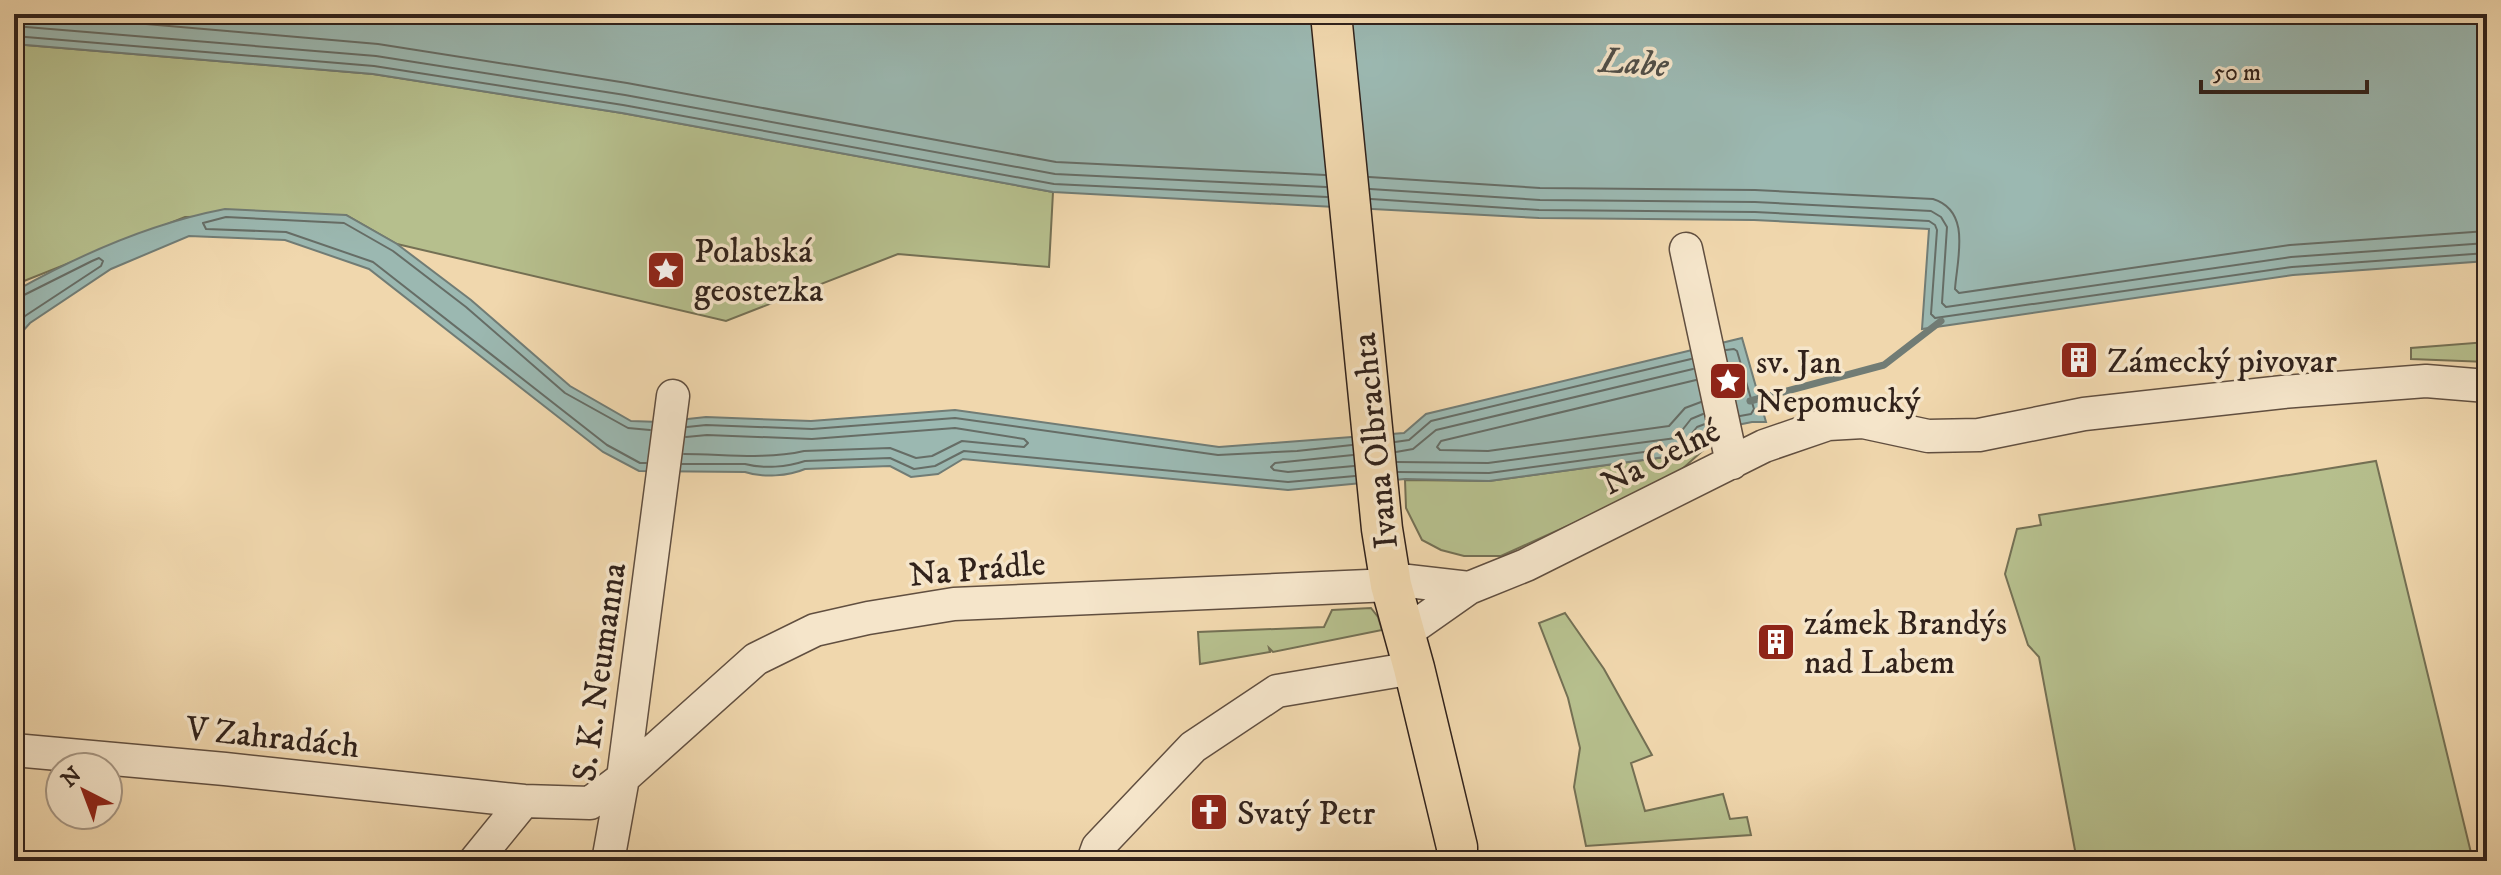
<svg xmlns="http://www.w3.org/2000/svg" width="2501" height="875" viewBox="0 0 2501 875" font-family="'IM FELL DW Pica',serif">
  <rect width="100%" height="100%" fill="#f0d7ad"/>
  <filter id="stains"><feTurbulence type="fractalNoise" baseFrequency=".0025" numOctaves="4"/><feColorMatrix values="0 0 0 0 .2 0 0 0 0 .09 0 0 0 0 .02 0 0 0 .5 -.17"/></filter>
  <radialGradient id="worn" r=".72"><stop offset=".6" stop-color="#630" stop-opacity="0"/><stop offset="1" stop-color="#630" stop-opacity=".3"/></radialGradient>
  <path fill="#b6bf8d" stroke="#747054" stroke-width="2" d="M 14,44 L 373,74 L 622,113 L 1053,192 L 1049,267 L 898,254 L 726,321 L 397,244 L 346,215 L 185,217 L 14,285 Z
    M 2487,342 L 2487,362 L 2411,359 L 2411,348 Z
    M 1703,432 L 1709,445 L 1671,479 L 1501,556 L 1464,556 L 1441,550 L 1422,540 L 1406,508 L 1405,480 L 1489,481 L 1687,454 Z
    M 2376,461 L 2473,861 L 2077,861 L 2039,657 L 2028,645 L 2005,574 L 2017,529 L 2041,525 L 2039,515 Z
    M 1371,608 L 1378,617 L 1382,630 L 1273,652 L 1269,648 L 1270,652 L 1200,664 L 1198,632 L 1324,627 L 1332,610 Z
    M 1565,613 L 1604,669 L 1652,755 L 1631,763 L 1645,811 L 1723,794 L 1730,819 L 1747,817 L 1751,835 L 1586,846 L 1574,787 L 1580,748 L 1568,698 L 1539,623 Z"/>
  <path fill="#9bb8b1" stroke="#717c75" stroke-width="2" d="M 14,14 L 2487,14 L 2487,261 L 2293,275 L 1922,329 L 1929,229 L 1754,220 L 1539,218 L 1053,192 L 622,113 L 373,74 L 14,44 Z
    M 225,209 L 346,215 L 397,244 L 471,300 L 570,386 L 631,421 L 660,422 L 706,417 L 811,421 L 955,410 L 1219,447 L 1404,433 L 1426,414 L 1742,338 L 1766,422 L 1752,422 L 1703,432 L 1687,454 L 1489,481 L 1405,479 L 1288,490 L 963,459 L 938,474 L 911,477 L 890,466 L 805,469 C 789,476 762,478 745,472 L 639,471 L 603,452 L 369,269 L 285,240 L 189,236 L 111,269 L 30,323 L 14,341 L 14,293 L 17,290 C 81,254 152,223 225,209 Z"/>
  <g fill="none" stroke-linecap="round" stroke-linejoin="round">
    <path stroke="#666d66" stroke-width="2" d="M 30,14 L 378,44 L 627,83 L 1056,162 L 1325,175
      M 14,26 L 376,56 L 625,95 L 1055,174 L 1326,187
      M 14,36 L 374,66 L 623,105 L 1054,184 L 1327,197
      M 1369,177 L 1540,188 L 1755,190 L 1933,199 C 1972,211 1957,259 1955,289 L 1959,293 L 2290,245 L 2487,231
      M 1370,189 L 1540,200 L 1755,202 L 1931,211 L 1941,217 L 1947,227 L 1942,303 L 1946,307 L 2291,257 L 2487,243
      M 1371,199 L 1539,210 L 1755,212 L 1929,221 L 1935,225 L 1937,230 L 1931,314 L 1935,318 L 2292,267 L 2487,253
      M 14,298 L 20,297 L 92,261 L 99,258 L 103,261 L 101,266 L 25,316 L 14,328
      M 1726,350 L 1734,349 L 1737,351 L 1754,409 L 1751,414 L 1740,416
      M 1696,380 L 1441,441 L 1437,447 L 1440,450 L 1488,451 L 1669,426 L 1685,408 L 1701,402
      M 687,427 L 706,425 L 812,429 L 955,418 L 1218,455 L 1297,451 L 1352,445
      M 1395,442 L 1409,440 L 1431,421 L 1691,359
      M 1396,452 L 1413,449 L 1436,430 L 1693,369
      M 684,454 C 724,454 765,460 804,451 L 890,448 L 916,458 L 932,456 L 962,441 L 1024,447 L 1028,443 L 1024,439 L 955,428 L 812,439 L 707,435 L 686,437
      M 1353,455 L 1275,463 L 1271,467 L 1274,470 L 1288,472 L 1354,466
      M 1397,462 L 1488,463 L 1676,438 L 1691,419 L 1703,414
      M 646,463 L 640,463 L 607,445 L 373,262 L 286,232 L 206,229 L 203,223 L 226,217 L 344,223 L 393,251 L 466,307 L 565,393 L 628,428 L 650,430
      M 682,464 L 745,464 C 764,469 787,467 805,461 L 890,458 L 914,469 L 935,466 L 964,451 L 1288,482 L 1355,476
      M 1398,472 L 1489,473 L 1681,447 L 1697,427 L 1705,424"/>
    <path stroke="#717c75" stroke-width="7" d="M 1750,401 L 1884,365 L 1941,321"/>
    <g stroke="#614f40" stroke-width="35">
      <path id="minor" d="M 1686,249 L 1732,463
        M 1405,633 L 1469,588 L 1526,565 L 1764,446 L 1828,424 L 1863,422 L 1928,436 L 1979,435 L 2084,414 L 2283,392 L 2426,381 L 2487,386
        M 14,750 L 225,769 L 524,801 L 590,803 L 623,778 L 756,659 L 815,630 L 868,618 L 954,604 L 1391,585 L 1408,581 L 1469,588
        M 475,861 L 524,801
        M 608,861 L 623,778 L 673,396
        M 1093,861 L 1098,847 L 1193,747 L 1277,691 L 1414,668"/>
    </g>
    <g stroke="#31221b" stroke-width="43">
      <path id="major" d="M 1331,14 L 1382,529 L 1391,585 L 1414,668 L 1457,847 L 1457,861"/>
    </g>
    <use href="#minor" stroke="#f5e5ca" stroke-width="32"/>
    <use href="#major" stroke="#f0d7ad" stroke-width="40"/>
  </g>
  <defs>
    <g id="sight-square" transform="scale(2)"><rect x="-9" y="-9" width="18" height="18" rx="4" fill="#8f2418" stroke="#f5e5ca"/><path d="M0-6L1.8-2.2L6-1.7L2.9 1.2L3.7 5.4L0 3.3L-3.7 5.4L-2.9 1.2L-6-1.7L-1.8-2.2Z" fill="#fff"/></g>
    <g id="building-square" transform="scale(2)"><rect x="-9" y="-9" width="18" height="18" rx="4" fill="#8f2418" stroke="#f5e5ca"/><path d="M-4-6H4V6H1V3H-1V6H-4ZM-2.5-4.3h1.7v1.8h-1.7ZM.8-4.3h1.7v1.8H.8ZM-2.5-1h1.7V.8h-1.7ZM.8-1h1.7V.8H.8Z" fill="#fff"/></g>
    <g id="church-square" transform="scale(2)"><rect x="-9" y="-9" width="18" height="18" rx="4" fill="#8f2418" stroke="#f5e5ca"/><path d="M-1.2-6h2.4v3.5h3.3v2.4h-3.3V6h-2.4V-.1h-3.3v-2.4h3.3Z" fill="#fff"/></g>
  </defs>
  <g fill-rule="evenodd">
    <use href="#sight-square" x="666" y="270"/>
    <use href="#building-square" x="2079" y="360"/>
    <use href="#sight-square" x="1728" y="381"/>
    <use href="#building-square" x="1776" y="642"/>
    <use href="#church-square" x="1209" y="812"/>
  </g>
  <g text-anchor="middle" stroke-width="7" stroke-linejoin="round" paint-order="stroke">
    <g font-size="34" fill="#31221b" stroke="#f5e5ca" text-anchor="start">
      <text x="694" y="262">Polabská<tspan x="694" dy="39">geostezka</tspan></text>
      <text x="2107" y="372">Zámecký pivovar</text>
      <text x="1756" y="373">sv. Jan<tspan x="1756" dy="39">Nepomucký</tspan></text>
      <text x="1804" y="634">zámek Brandýs<tspan x="1804" dy="39">nad Labem</tspan></text>
      <text x="1237" y="824">Svatý Petr</text>
    </g>
    <g font-size="34" fill="#31221b" stroke="#f5e5ca">
      <text transform="translate(1374 441) rotate(-96)" y="12">Ivana Olbrachta</text>
      <text transform="translate(1660 456) rotate(-27)" y="12">Na Celné</text>
      <text transform="translate(977 568) rotate(-5)" y="12">Na Prádle</text>
      <text transform="translate(598 672) rotate(-82)" y="12">S. K. Neumanna</text>
      <text transform="translate(273 736) rotate(6)" y="12">V Zahradách</text>
    </g>
    <g font-size="36" font-style="italic" fill="#514f48" stroke="#f5e5ca">
      <text transform="translate(1634 61) rotate(4)" y="13">Labe</text>
    </g>
  </g>
  <rect width="2501" height="875" fill="none" stroke="#f0d7ad" stroke-width="48"/>
  <rect x="16" y="16" width="2469" height="843" fill="none" stroke="#31221b" stroke-width="4"/>
  <rect x="24" y="24" width="2453" height="827" fill="none" stroke="#31221b" stroke-width="2"/>
  <g transform="translate(84 791) rotate(318)"><circle r="38" fill="#f5e5ca" stroke="#a79784" stroke-width="2"/>
  <path d="M0-6L14 30L0 20L-14 30Z" fill="#8f2418"/>
  <text y="-12" font-size="22" font-weight="bold" text-anchor="middle" fill="#31221b">N</text>
  </g>
  <path d="M2201 80v12h166v-12" fill="none" stroke="#31221b" stroke-width="4"/>
  <text x="2213" y="80" font-size="24" fill="#31221b" stroke="#f5e5ca" stroke-width="6" paint-order="stroke">50 m</text>
  <rect width="100%" height="100%" filter="url(#stains)"/>
  <rect width="100%" height="100%" fill="url(#worn)"/>
</svg>
